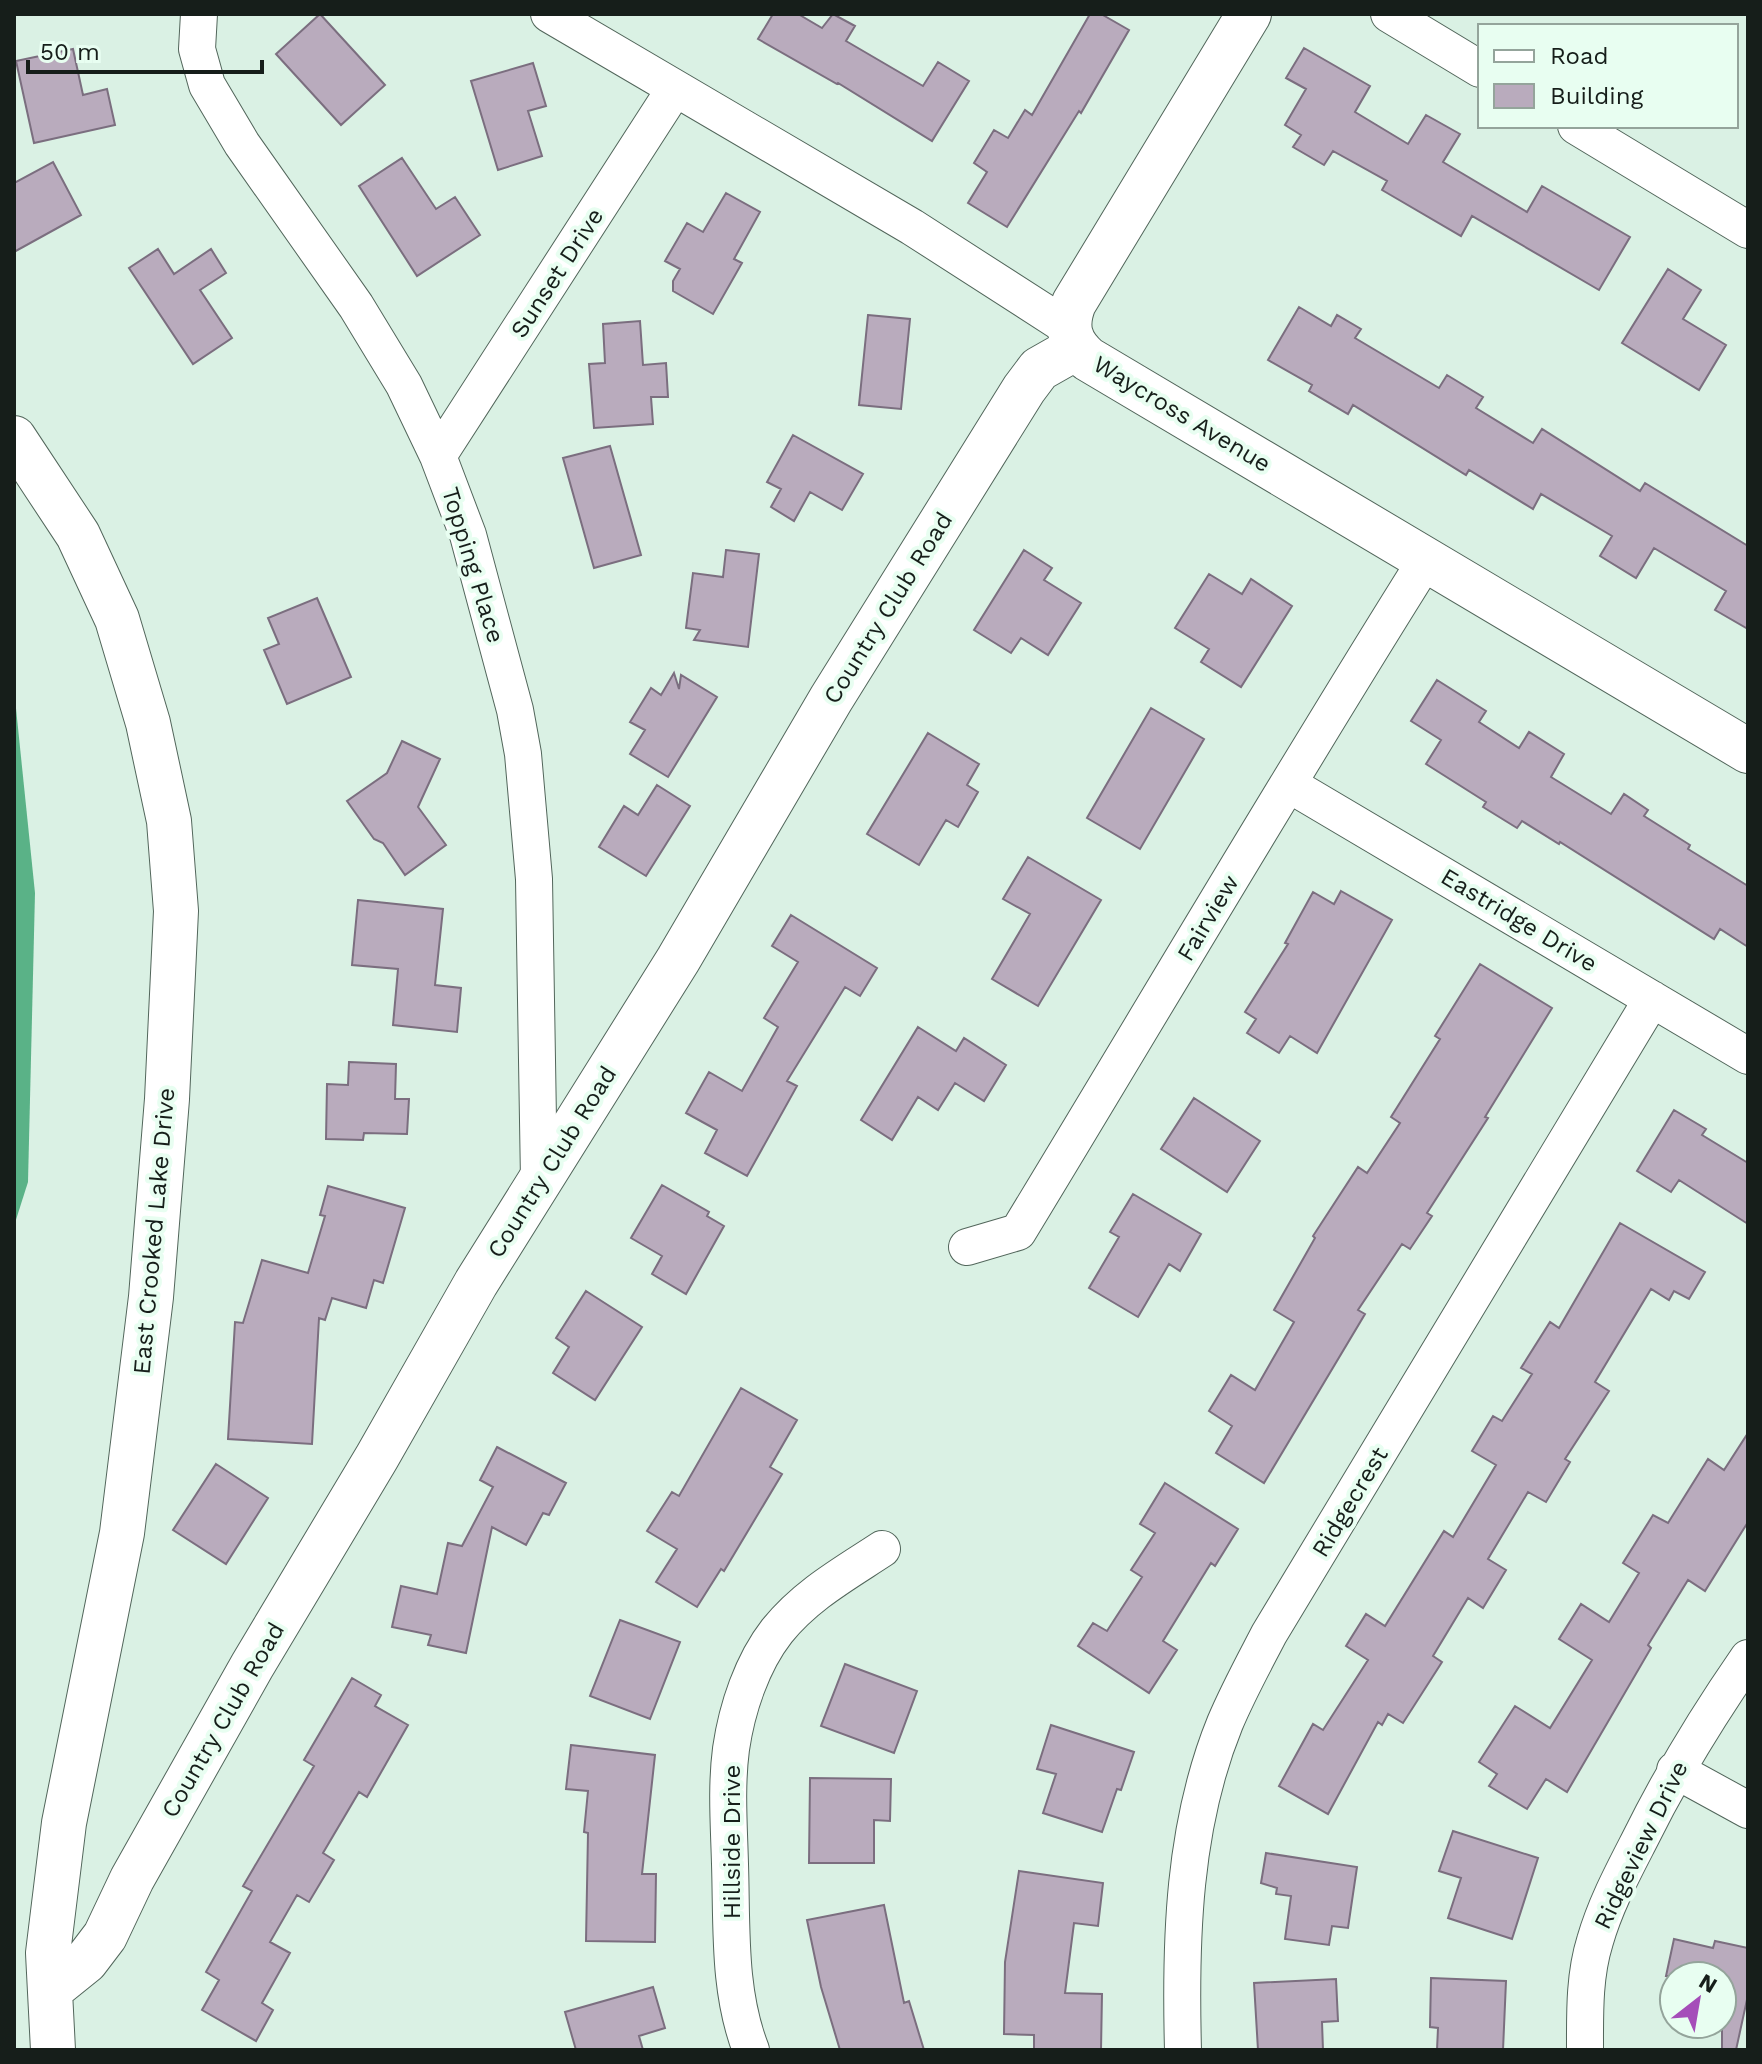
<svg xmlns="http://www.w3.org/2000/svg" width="1762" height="2064" viewBox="0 0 1762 2064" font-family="'Work Sans',sans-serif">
  <rect width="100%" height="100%" fill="#daf1e4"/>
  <path fill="#5ab287" d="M 14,689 L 35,893 L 28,1182 L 14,1226 Z"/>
  <path fill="#b9abbd" stroke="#7b6e7f" stroke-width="2" d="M 320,14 L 385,85 L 341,125 L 276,54 Z
    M 773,14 L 798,14 L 822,28 L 833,14 L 855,26 L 846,41 L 923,86 L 938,62 L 969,81 L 932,141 L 838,83 L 837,84 L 758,39 Z
    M 1090,14 L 1101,14 L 1129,30 L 1081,113 L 1079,111 L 1007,227 L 968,203 L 987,172 L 974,163 L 994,130 L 1008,138 L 1025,110 L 1032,115 Z
    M 1304,48 L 1370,86 L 1355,112 L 1408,144 L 1426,115 L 1460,134 L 1443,162 L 1527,212 L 1542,186 L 1630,237 L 1599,290 L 1472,216 L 1461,236 L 1382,190 L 1387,181 L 1333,151 L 1324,165 L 1293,147 L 1301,135 L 1285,125 L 1306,89 L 1286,78 Z
    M 73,49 L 83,95 L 107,89 L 115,125 L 34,143 L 16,61 Z
    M 533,63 L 546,106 L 528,111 L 542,156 L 498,170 L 471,81 Z
    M 402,158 L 436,209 L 455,197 L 480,235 L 417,276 L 359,186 Z
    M 53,162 L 81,215 L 14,252 L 14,183 Z
    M 726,193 L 760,212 L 734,259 L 742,263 L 713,314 L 673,291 L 673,281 L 680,269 L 665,261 L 687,223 L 703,232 Z
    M 158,249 L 174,274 L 211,249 L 226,273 L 200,290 L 232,338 L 193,364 L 129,268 Z
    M 1668,269 L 1701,290 L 1683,319 L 1726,345 L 1699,390 L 1622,343 Z
    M 1299,307 L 1331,326 L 1337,315 L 1361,329 L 1355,338 L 1439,388 L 1447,375 L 1483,397 L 1476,408 L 1533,443 L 1542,429 L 1640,491 L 1645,483 L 1748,546 L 1748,629 L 1715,610 L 1726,591 L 1654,548 L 1636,578 L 1600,556 L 1612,536 L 1541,494 L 1533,509 L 1469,470 L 1466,475 L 1353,405 L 1348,414 L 1309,391 L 1312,385 L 1268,360 Z
    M 868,315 L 910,319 L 901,409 L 859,405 Z
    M 640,321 L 643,365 L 666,363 L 668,397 L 651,397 L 653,424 L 594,428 L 589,364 L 605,363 L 603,324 Z
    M 793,435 L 863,474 L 842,510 L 810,492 L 794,521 L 771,507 L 781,489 L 767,482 Z
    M 610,446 L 641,555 L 594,568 L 563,458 Z
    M 726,550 L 759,554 L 748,647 L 694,640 L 700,630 L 686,628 L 693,573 L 723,577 Z
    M 1024,550 L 1052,568 L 1044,580 L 1081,603 L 1048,655 L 1021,638 L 1011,653 L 974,630 Z
    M 1209,574 L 1242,594 L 1251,579 L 1292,606 L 1241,687 L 1201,662 L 1209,649 L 1175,628 Z
    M 317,598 L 351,677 L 287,704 L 264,650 L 279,644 L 268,618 Z
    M 674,673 L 679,689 L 681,675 L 717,697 L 668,777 L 630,754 L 645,730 L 630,722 L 651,688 L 661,695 Z
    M 1437,680 L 1486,711 L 1479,722 L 1519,748 L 1529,732 L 1564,754 L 1551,777 L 1611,814 L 1624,794 L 1648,810 L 1644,816 L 1690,845 L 1688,849 L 1748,886 L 1748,947 L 1720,929 L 1714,939 L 1560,842 L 1559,844 L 1522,821 L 1517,828 L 1483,807 L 1486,802 L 1426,764 L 1441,740 L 1411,721 Z
    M 1151,708 L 1204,739 L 1140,849 L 1087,818 Z
    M 928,733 L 979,764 L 967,785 L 978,792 L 958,827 L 946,820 L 919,865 L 867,834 Z
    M 402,741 L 440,759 L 418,807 L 446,845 L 405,875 L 383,843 L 374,839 L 347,801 L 387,773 Z
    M 657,785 L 690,806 L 646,876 L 599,847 L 624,806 L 638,815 Z
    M 1028,857 L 1101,900 L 1038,1006 L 992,979 L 1030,914 L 1003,899 Z
    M 1341,891 L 1392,920 L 1317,1053 L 1290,1036 L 1279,1053 L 1247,1033 L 1256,1019 L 1245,1012 L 1288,944 L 1285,943 L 1313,892 L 1334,904 Z
    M 358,900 L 443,909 L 435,985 L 461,988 L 457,1032 L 393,1025 L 398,969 L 352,965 Z
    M 791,915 L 877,968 L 860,996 L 845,987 L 787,1081 L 797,1086 L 747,1176 L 705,1153 L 717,1130 L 686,1113 L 709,1072 L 742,1091 L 778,1027 L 764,1018 L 798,962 L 772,946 Z
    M 1480,964 L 1552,1008 L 1485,1117 L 1488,1118 L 1427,1213 L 1432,1216 L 1410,1249 L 1402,1244 L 1358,1310 L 1365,1314 L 1264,1483 L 1216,1453 L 1232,1426 L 1209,1411 L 1231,1375 L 1255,1390 L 1294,1322 L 1274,1310 L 1315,1238 L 1313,1236 L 1358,1167 L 1367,1173 L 1400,1123 L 1391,1117 L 1440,1039 L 1435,1036 Z
    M 918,1027 L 956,1051 L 964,1038 L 1006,1065 L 984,1101 L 955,1083 L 938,1110 L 918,1097 L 892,1140 L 861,1120 Z
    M 349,1062 L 396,1064 L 395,1099 L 409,1099 L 407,1134 L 364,1133 L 363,1140 L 326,1139 L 327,1084 L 348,1085 Z
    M 1194,1098 L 1260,1141 L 1227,1192 L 1161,1149 Z
    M 1674,1110 L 1706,1129 L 1702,1135 L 1748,1163 L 1748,1224 L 1679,1180 L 1671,1192 L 1637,1171 Z
    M 662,1185 L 709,1212 L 707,1216 L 724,1226 L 686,1294 L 652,1274 L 662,1256 L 631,1238 Z
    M 328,1186 L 405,1208 L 383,1283 L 374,1280 L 366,1308 L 332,1298 L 325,1320 L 319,1318 L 312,1444 L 228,1439 L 235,1322 L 243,1323 L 262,1260 L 308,1273 L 325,1216 L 320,1215 Z
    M 1133,1194 L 1201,1234 L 1180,1271 L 1169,1264 L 1138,1317 L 1089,1288 L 1119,1237 L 1110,1232 Z
    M 1620,1223 L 1705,1272 L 1689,1299 L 1674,1291 L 1669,1300 L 1651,1289 L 1595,1382 L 1609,1391 L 1565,1459 L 1570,1462 L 1546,1502 L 1528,1492 L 1488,1559 L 1506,1570 L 1483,1608 L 1468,1598 L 1433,1656 L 1442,1662 L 1403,1723 L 1388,1714 L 1382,1725 L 1378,1722 L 1328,1814 L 1279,1786 L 1313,1724 L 1323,1730 L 1368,1660 L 1346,1646 L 1366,1614 L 1385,1626 L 1444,1531 L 1453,1537 L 1496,1465 L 1472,1451 L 1493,1416 L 1502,1421 L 1532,1374 L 1521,1368 L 1550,1322 L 1559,1328 Z
    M 586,1291 L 642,1327 L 595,1400 L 553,1373 L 569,1347 L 556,1338 Z
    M 741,1388 L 797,1420 L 770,1467 L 782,1474 L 724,1571 L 721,1569 L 697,1607 L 656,1582 L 677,1549 L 647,1531 L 672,1492 L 679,1496 Z
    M 1748,1433 L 1748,1522 L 1705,1591 L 1688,1580 L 1648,1645 L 1651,1648 L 1567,1792 L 1546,1779 L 1527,1809 L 1489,1786 L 1497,1774 L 1479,1762 L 1515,1706 L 1550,1728 L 1592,1660 L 1559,1639 L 1581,1604 L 1609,1622 L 1639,1573 L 1623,1563 L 1653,1515 L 1668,1523 L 1708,1459 L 1724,1470 Z
    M 497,1447 L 566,1483 L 549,1515 L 543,1513 L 526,1545 L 492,1527 L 466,1653 L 428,1645 L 431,1635 L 392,1627 L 401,1586 L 437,1594 L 448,1543 L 462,1546 L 493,1487 L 480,1480 Z
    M 216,1464 L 268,1498 L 226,1564 L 173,1530 Z
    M 1165,1483 L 1238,1529 L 1215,1566 L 1211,1563 L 1163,1641 L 1177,1650 L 1149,1693 L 1078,1646 L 1093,1623 L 1107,1631 L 1142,1577 L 1131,1570 L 1155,1533 L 1140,1524 Z
    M 620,1620 L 680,1642 L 650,1719 L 590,1696 Z
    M 845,1664 L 917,1691 L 894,1753 L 821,1726 Z
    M 352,1678 L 381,1695 L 375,1706 L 408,1725 L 367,1797 L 359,1792 L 323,1853 L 334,1860 L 309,1902 L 297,1895 L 270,1942 L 290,1953 L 262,2003 L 273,2010 L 256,2041 L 202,2010 L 219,1980 L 206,1972 L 252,1891 L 243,1886 L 314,1766 L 304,1760 Z
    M 1051,1725 L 1134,1752 L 1121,1790 L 1117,1789 L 1102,1832 L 1043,1813 L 1056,1774 L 1037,1769 Z
    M 571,1745 L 655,1755 L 642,1874 L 656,1874 L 655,1942 L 586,1941 L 588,1833 L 584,1832 L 588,1791 L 566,1789 Z
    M 810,1778 L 891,1779 L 890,1821 L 874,1820 L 874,1863 L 809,1863 Z
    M 1453,1831 L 1538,1858 L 1512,1939 L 1448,1918 L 1461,1878 L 1439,1871 Z
    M 1266,1853 L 1357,1867 L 1348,1928 L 1332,1926 L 1329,1945 L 1285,1939 L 1291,1896 L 1276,1894 L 1277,1888 L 1261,1883 Z
    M 1019,1871 L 1103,1883 L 1098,1926 L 1074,1923 L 1065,1993 L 1102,1994 L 1101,2050 L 1034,2050 L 1034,2035 L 1004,2034 L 1005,1962 Z
    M 884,1905 L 904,2003 L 909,2001 L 924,2050 L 840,2050 L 821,1987 L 807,1920 Z
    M 1674,1939 L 1713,1948 L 1715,1941 L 1748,1948 L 1748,1995 L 1736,2050 L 1722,2050 L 1722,1976 L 1666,1976 Z
    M 1431,1978 L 1506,1981 L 1503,2050 L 1437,2050 L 1438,2028 L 1430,2027 Z
    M 1336,1979 L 1338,2021 L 1322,2022 L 1323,2050 L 1258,2050 L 1254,1983 Z
    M 653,1987 L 665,2028 L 639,2036 L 643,2050 L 576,2050 L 565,2012 Z"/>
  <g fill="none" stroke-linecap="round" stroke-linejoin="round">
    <g stroke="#52665b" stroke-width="38">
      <path id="minor" d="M 199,14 L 197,49 L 207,85 L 242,144 L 356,306 L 404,385 L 438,456 L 468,535 L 515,710 L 523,754 L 534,879 L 539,1181
        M 549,14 L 912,227 L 1069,328
        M 1389,14 L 1480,69
        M 1576,126 L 1748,230
        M 438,456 L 674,90
        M 1290,785 L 1748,1056
        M 967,1247 L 1018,1232 C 1154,1008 1287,781 1426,560
        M 1675,1770 L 1748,1810
        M 751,2050 C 728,1991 732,1927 730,1864 C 729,1826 726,1787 731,1749 C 737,1708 752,1663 777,1631 C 806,1595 844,1574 882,1549
        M 1183,2050 C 1180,1940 1183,1826 1225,1723 C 1238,1692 1254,1663 1269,1634 L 1652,999
        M 1585,2050 C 1585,2014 1584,1976 1595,1941 C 1605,1906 1622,1874 1639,1841 C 1672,1774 1705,1720 1748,1658"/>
    </g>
    <g stroke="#52665b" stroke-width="46">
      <path id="tertiary" d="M 1249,14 L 1074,303 C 1065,326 1069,343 1088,359 L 1748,751
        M 14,438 L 78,535 L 117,619 L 148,723 L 169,821 L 176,911 L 167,1099 L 151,1297 L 122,1533 L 64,1823 L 48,1953 L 53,2050
        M 50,1990 L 86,1961 L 105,1936 L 132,1879 L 252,1666 L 377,1457 L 476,1283 L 678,960 L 831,699 L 1024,389 L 1039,369 L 1076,348"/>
    </g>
    <use href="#minor" stroke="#fff" stroke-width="36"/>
    <use href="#tertiary" stroke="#fff" stroke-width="44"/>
  </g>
  <g text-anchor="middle" stroke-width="8" stroke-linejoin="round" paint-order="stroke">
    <g font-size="24" fill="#161e1a" stroke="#e8fef1">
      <text transform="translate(557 273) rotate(-57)" y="8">Sunset Drive</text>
      <text transform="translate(1182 414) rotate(31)" y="8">Waycross Avenue</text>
      <text transform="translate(473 565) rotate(73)" y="8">Topping Place</text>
      <text transform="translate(888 608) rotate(-58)" y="8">Country Club Road</text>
      <text transform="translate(1208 918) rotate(-59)" y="8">Fairview</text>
      <text transform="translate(1519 920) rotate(31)" y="8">Eastridge Drive</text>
      <text transform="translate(552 1162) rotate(-58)" y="8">Country Club Road</text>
      <text transform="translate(154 1231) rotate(-85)" y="8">East Crooked Lake Drive</text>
      <text transform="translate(1350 1502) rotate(-59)" y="8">Ridgecrest</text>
      <text transform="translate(223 1720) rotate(-60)" y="8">Country Club Road</text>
      <text transform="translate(732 1842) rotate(-90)" y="8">Hillside Drive</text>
      <text transform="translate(1641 1845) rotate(-64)" y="8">Ridgeview Drive</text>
    </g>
  </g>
  <rect width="1762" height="2064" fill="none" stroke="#161e1a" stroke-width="32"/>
  <rect x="1478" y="24" width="260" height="104" fill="#e8fef1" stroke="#94a49b" stroke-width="2"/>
  <rect x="1494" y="50" width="40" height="12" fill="#ffffff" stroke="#94a49b" stroke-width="2"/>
  <text x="1550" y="64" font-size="24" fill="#161e1a">Road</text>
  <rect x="1494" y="84" width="40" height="24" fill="#b9abbd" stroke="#94a49b" stroke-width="2"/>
  <text x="1550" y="104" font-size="24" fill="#161e1a">Building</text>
  <g transform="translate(1698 2000) rotate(31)"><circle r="38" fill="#e8fef1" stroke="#94a49b" stroke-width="2"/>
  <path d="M0-6L14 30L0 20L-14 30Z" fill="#a54db9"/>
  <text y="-12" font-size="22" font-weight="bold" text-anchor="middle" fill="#161e1a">N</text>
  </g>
  <path d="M28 60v12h234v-12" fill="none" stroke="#161e1a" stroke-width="4"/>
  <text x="40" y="60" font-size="24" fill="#161e1a" stroke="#e8fef1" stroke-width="6" paint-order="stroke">50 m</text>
</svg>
